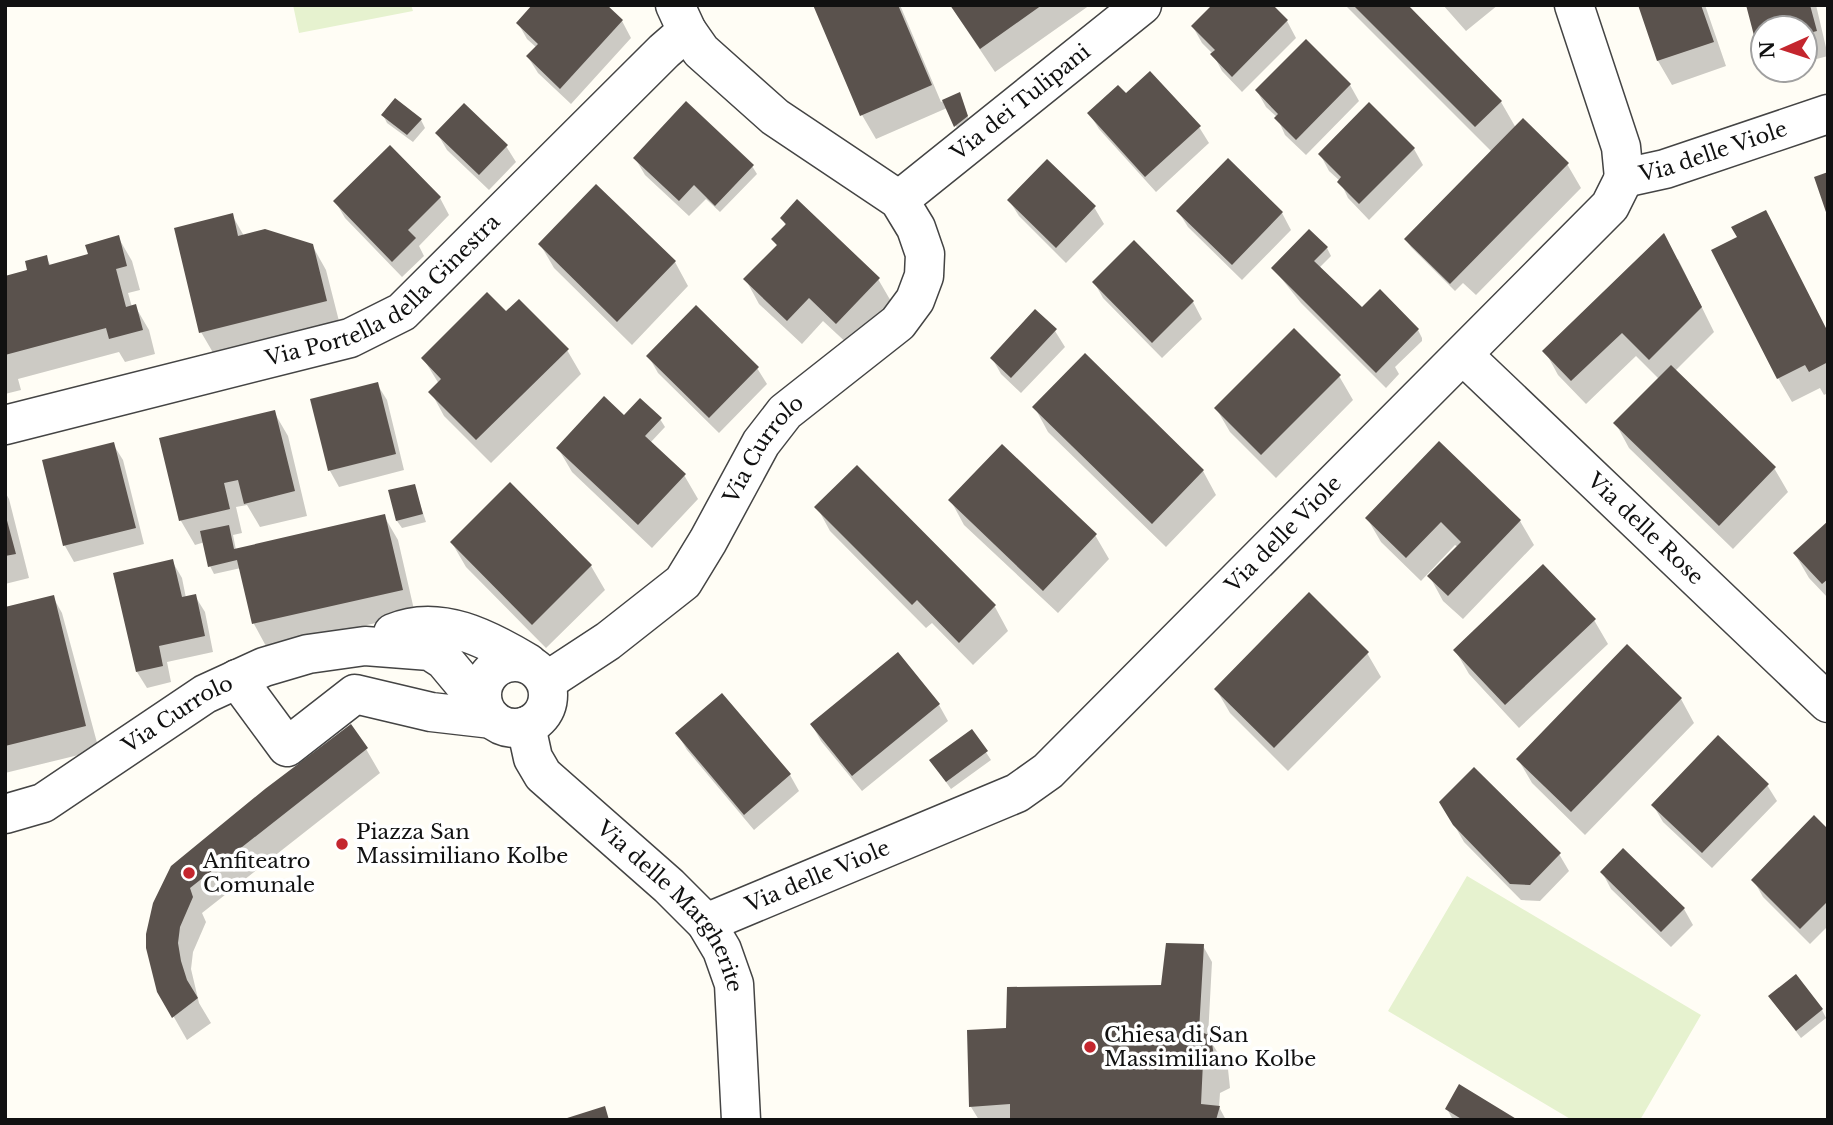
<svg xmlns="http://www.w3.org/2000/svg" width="1833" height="1125" viewBox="0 0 1833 1125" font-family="'Libre Baskerville',serif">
  <rect width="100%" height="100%" fill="#fffdf5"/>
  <path fill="#e6f2cf" d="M 293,5 L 411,5 L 413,11 L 299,33 Z
    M 1467,876 L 1701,1015 L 1640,1120 L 1572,1120 L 1388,1011 Z"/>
  <path fill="#0003" d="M 815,5 L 900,5 L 941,102 L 959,94 L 971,125 L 960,134 L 947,108 L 876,139 L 862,115 Z
    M 950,5 L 1090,5 L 995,72 Z
    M 1271,5 L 1287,21 L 1296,38 L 1242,92 L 1222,71 L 1213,54 L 1202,43 L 1193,27 Z
    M 1345,5 L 1405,5 L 1501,102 L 1516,128 L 1567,164 L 1581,188 L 1476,295 L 1463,283 L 1455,291 L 1411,247 L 1406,240 L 1492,152 Z
    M 1443,5 L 1498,5 L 1466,31 Z
    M 1640,5 L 1705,5 L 1726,66 L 1672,85 L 1658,61 Z
    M 1748,5 L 1816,5 L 1828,56 L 1805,62 L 1805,28 L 1763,28 L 1763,55 L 1758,46 Z
    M 605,6 L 622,21 L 631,38 L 571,104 L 538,73 L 528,57 L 537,48 L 527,39 L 518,23 Z
    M 1350,85 L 1359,101 L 1306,155 L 1285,135 L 1277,117 L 1266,107 L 1257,91 Z
    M 1089,113 L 1199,127 L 1209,143 L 1156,192 L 1099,129 Z
    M 383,115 L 421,120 L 425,128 L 413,142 L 387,123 Z
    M 437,133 L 506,146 L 516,162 L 489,190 L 447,150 Z
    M 390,147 L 440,198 L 449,215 L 419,246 L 424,256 L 402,277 L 345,218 L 335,201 Z
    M 1414,149 L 1423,165 L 1369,220 L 1348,198 L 1340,181 L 1329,171 L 1320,154 Z
    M 635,158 L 752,166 L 757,174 L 720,212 L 706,199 L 689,216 L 645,175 Z
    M 1228,160 L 1282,213 L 1291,230 L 1242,280 L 1188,227 L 1178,211 Z
    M 1009,200 L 1094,207 L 1104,224 L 1066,263 L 1019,216 Z
    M 232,215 L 244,236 L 312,245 L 326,270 L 340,325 L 215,356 L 201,332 Z
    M 782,218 L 878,279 L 892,303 L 851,347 L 823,321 L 802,344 L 759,304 L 746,280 L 778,247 L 773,239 L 786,226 Z
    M 118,237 L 132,261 L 140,290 L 128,293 L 132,307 L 135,306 L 149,330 L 155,354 L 125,362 L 119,352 L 18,379 L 21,390 L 5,394 L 5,278 L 29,272 L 46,257 L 51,266 L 90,256 Z
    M 1134,242 L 1193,302 L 1202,319 L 1162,358 L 1103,298 L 1094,282 Z
    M 540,244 L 675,262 L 688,286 L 632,345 L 554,268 Z
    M 1327,248 L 1331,256 L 1319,268 L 1362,310 L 1418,330 L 1422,338 L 1422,341 L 1395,367 L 1399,374 L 1386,388 L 1301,303 L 1273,268 Z
    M 1678,259 L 1714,332 L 1675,371 L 1774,468 L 1788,492 L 1733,549 L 1629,448 L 1616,424 L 1659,379 L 1636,356 L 1586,404 L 1558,375 L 1545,351 Z
    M 506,314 L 567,350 L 581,374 L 491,463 L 444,416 L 431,392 L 439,384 L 423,358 Z
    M 1055,331 L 1065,347 L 1021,393 L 1001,374 L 992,358 Z
    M 1828,332 L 1828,393 L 1824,395 L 1820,388 L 1792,402 L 1778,378 Z
    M 649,357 L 757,368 L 767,384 L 719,433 L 658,373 Z
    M 1339,376 L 1353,400 L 1276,478 L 1230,432 L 1216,408 Z
    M 377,384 L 387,400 L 404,470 L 339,487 L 330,471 L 312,401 Z
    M 1035,408 L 1203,471 L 1216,495 L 1166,547 L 1048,432 Z
    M 274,412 L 288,436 L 307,516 L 260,527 L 247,505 L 236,507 L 242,533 L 233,535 L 236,550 L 384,516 L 398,540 L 415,614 L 267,648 L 254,624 L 241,568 L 214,574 L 210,566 L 205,542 L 195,545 L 181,521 L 161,439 Z
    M 624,418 L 660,419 L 665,427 L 650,443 L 684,475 L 698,499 L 652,548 L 572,472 L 558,448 Z
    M 1439,443 L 1520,521 L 1534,545 L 1463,619 L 1443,601 L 1430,577 L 1458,547 L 1455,545 L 1421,581 L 1381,542 L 1367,518 Z
    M 113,444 L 123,460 L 144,544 L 74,562 L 65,546 L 44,461 Z
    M 857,467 L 995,607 L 1008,631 L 973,665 L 932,623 L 926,628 L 830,531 L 817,507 Z
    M 414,486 L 426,522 L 402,528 L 397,521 L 390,492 Z
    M 5,492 L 9,499 L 29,578 L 5,584 Z
    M 951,501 L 1095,535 L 1109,559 L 1058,613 L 964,525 Z
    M 1828,523 L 1828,598 L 1809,578 L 1795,554 Z
    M 452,543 L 591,566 L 605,590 L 546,648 L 466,567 Z
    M 172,561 L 182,578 L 186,598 L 195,596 L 205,612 L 213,652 L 167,662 L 171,682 L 147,688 L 137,672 Z
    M 53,597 L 62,613 L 99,750 L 5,773 L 5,609 Z
    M 1594,620 L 1608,644 L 1519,728 L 1469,674 L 1455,650 Z
    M 1367,653 L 1381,677 L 1288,771 L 1230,713 L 1216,689 Z
    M 1681,699 L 1694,723 L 1585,835 L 1532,783 L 1518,759 Z
    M 939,705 L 948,721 L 862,791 L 821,741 L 812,725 Z
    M 972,731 L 991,760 L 951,789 L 936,768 Z
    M 677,733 L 790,775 L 799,791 L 754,830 L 687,750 Z
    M 366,749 L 380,773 L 202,913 L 206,922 L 193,952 L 191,969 L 199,1003 L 211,1023 L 187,1040 L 159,991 L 155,903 Z
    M 1767,785 L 1777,801 L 1712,868 L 1663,822 L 1653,805 Z
    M 1441,802 L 1559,854 L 1569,871 L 1540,901 L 1521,900 L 1464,842 Z
    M 1828,831 L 1828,926 L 1810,944 L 1763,897 L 1754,881 Z
    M 1602,872 L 1684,909 L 1693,925 L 1671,947 L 1611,889 Z
    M 1203,946 L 1212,962 L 1208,1037 L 1228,1069 L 1230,1088 L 1220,1093 L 1219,1107 L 1226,1120 L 979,1120 L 971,1107 L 1008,1030 L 1163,987 Z
    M 1775,1004 L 1822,1010 L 1826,1018 L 1801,1038 Z
    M 1447,1109 L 1515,1120 L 1453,1120 Z"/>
  <path fill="#5a524d" d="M 532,5 L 607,5 L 623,20 L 560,89 L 526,56 L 538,44 L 516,23 Z
    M 813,5 L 898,5 L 932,85 L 860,116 Z
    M 950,5 L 1042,5 L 980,49 Z
    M 1212,5 L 1273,5 L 1288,20 L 1232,77 L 1210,54 L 1215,50 L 1191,26 Z
    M 1353,5 L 1408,5 L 1502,101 L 1475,127 Z
    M 1638,5 L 1701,5 L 1714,42 L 1657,61 Z
    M 1746,5 L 1810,5 L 1817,31 L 1805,34 L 1805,28 L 1763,28 L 1763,45 L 1757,47 Z
    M 1306,39 L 1351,84 L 1296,140 L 1274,118 L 1278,114 L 1255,90 Z
    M 1150,71 L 1201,126 L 1145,177 L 1087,113 L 1118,85 L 1126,93 Z
    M 960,92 L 968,116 L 954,127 L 942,100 Z
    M 395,98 L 422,119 L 407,135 L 381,115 Z
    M 686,101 L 754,165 L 715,206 L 694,185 L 679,201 L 633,158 Z
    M 1369,102 L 1415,148 L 1359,204 L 1337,182 L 1341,177 L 1318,154 Z
    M 464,103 L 508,145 L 479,175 L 435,133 Z
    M 1523,118 L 1569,163 L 1450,284 L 1404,239 Z
    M 390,145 L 441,197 L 408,230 L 416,238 L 392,262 L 333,201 Z
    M 1228,158 L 1283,212 L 1232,265 L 1176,211 Z
    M 1047,159 L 1096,206 L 1056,248 L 1007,200 Z
    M 1828,172 L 1828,215 L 1827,215 L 1814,177 Z
    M 596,184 L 676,261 L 617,322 L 538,244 Z
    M 797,199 L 880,278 L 836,324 L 809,298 L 787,321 L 743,279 L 777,245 L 771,239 L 786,224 L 780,218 Z
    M 1766,210 L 1828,332 L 1828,362 L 1809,372 L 1805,365 L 1777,379 L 1711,250 L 1737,237 L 1731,227 Z
    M 233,213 L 238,236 L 265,229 L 313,244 L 327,301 L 199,333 L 174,228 Z
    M 1309,229 L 1328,247 L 1314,261 L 1362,307 L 1380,289 L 1419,329 L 1376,373 L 1271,268 Z
    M 1664,233 L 1702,307 L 1649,360 L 1622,333 L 1571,381 L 1542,351 Z
    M 119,235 L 127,266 L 116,269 L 126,307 L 136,304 L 143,330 L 109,339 L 106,328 L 5,355 L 5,276 L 27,270 L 25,261 L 47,255 L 49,265 L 88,254 L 85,245 Z
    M 1134,240 L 1194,301 L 1152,343 L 1092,282 Z
    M 487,292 L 506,311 L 519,299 L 569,349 L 476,440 L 428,392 L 441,379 L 421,358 Z
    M 696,305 L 759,367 L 709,418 L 646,356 Z
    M 1035,309 L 1057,329 L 1011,378 L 990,358 Z
    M 1294,328 L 1341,375 L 1261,455 L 1214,408 Z
    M 1085,353 L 1204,470 L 1152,524 L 1032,407 Z
    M 1671,365 L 1776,467 L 1719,526 L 1613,423 Z
    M 378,382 L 396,454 L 328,471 L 310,399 Z
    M 604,396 L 624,415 L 640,398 L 662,418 L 645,436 L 686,474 L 638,525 L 556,448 Z
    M 275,410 L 295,491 L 244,504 L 238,480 L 224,483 L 230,509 L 179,521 L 159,438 Z
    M 1439,441 L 1521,520 L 1448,596 L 1427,576 L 1461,542 L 1441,522 L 1406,558 L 1365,518 Z
    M 114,442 L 136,528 L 63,546 L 42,460 Z
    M 1002,444 L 1097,534 L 1043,591 L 948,500 Z
    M 857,465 L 996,605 L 959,643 L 917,600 L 912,605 L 814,507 Z
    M 510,482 L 592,565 L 532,625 L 450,542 Z
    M 415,484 L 423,514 L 396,521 L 388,490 Z
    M 5,513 L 16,554 L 5,556 Z
    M 385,514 L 403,590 L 252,624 L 237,560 L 208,567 L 200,531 L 229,525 L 234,549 Z
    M 1828,521 L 1828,579 L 1822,584 L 1793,553 Z
    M 173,559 L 182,597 L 196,594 L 205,636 L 159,646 L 163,666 L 136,672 L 113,573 Z
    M 1543,564 L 1596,619 L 1505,705 L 1453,650 Z
    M 1309,592 L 1369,652 L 1274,748 L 1214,689 Z
    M 54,595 L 86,726 L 5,746 L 5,607 Z
    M 1627,644 L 1682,698 L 1571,812 L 1516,759 Z
    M 898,652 L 940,704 L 852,776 L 810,724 Z
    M 722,693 L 791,774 L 744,815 L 675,733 Z
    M 351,724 L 368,748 L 190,888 L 193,897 L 180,927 L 178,943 L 181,961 L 187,980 L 198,998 L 172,1018 L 157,992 L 146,948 L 146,934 L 153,903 L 171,866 L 265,789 Z
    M 972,729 L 988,751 L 946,782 L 929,760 Z
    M 1718,735 L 1769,784 L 1702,853 L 1651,805 Z
    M 1474,767 L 1561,853 L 1530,885 L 1510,884 L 1453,825 L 1439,802 Z
    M 1814,815 L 1828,829 L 1828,901 L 1800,929 L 1751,880 Z
    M 1623,848 L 1685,908 L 1661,932 L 1600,872 Z
    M 1166,943 L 1204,944 L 1199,1031 L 1211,1036 L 1214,1057 L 1203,1062 L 1201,1104 L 1220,1106 L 1216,1120 L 1010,1120 L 1010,1104 L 969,1107 L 967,1030 L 1006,1028 L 1007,987 L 1161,985 Z
    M 1796,974 L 1823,1009 L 1796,1031 L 1768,996 Z
    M 1459,1084 L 1518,1120 L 1463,1120 L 1445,1109 Z
    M 605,1106 L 609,1120 L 564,1120 L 564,1119 Z"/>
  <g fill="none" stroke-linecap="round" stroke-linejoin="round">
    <g stroke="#444" stroke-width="41">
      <g id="minor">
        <path d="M 1574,5 L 1621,147 L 1624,178"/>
        <path id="s1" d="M 1624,178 L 1665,169 L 1828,114"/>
        <path id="s2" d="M 899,200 L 1142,5"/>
        <path id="s3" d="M 1463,355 L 1828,703"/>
        <path id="s4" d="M 5,425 L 350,338 L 402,312 L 664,51 L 687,31"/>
        <path d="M 393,633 C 439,613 488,639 528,663"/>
        <circle cx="515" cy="695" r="33"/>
        <path d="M 237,679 L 287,747 L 355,694 L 431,712 L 492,719"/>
        <path id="s5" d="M 547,681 L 608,641 L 683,582 L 708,541 L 761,443 L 785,412 L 898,323 L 915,300 L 924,276 L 925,254 L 916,228 L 899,200 L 775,117 L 701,51 L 687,31 L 675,5"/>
        <path id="s6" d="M 526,726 L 533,758 L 543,775 L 669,886 L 706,923 L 722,950 L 734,984 L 741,1120"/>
        <path id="s7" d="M 5,814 L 43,803 L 205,694 L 264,667 L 308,654 L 365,646 L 430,651 L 444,660 L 484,708"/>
        <path id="s8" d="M 706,923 L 1017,793 L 1048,771 L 1610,206 L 1624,178"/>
      </g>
    </g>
    <use href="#minor" stroke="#fff" stroke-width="38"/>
  </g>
  <g fill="#c4262e" stroke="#fff" stroke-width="2.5">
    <circle cx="342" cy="844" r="7"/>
    <circle cx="189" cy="873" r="7"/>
    <circle cx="1090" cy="1047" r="7"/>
  </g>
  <g text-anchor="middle" stroke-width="7" stroke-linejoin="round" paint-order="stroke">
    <g font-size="21" fill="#111" stroke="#fff">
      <text dy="7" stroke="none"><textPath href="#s2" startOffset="156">Via dei Tulipani</textPath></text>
      <text dy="7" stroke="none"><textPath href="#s1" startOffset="93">Via delle Viole</textPath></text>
      <text dy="7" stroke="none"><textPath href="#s4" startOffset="408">Via Portella della Ginestra</textPath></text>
      <text dy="7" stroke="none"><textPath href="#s5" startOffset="324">Via Currolo</textPath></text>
      <text dy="7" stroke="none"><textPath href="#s3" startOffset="252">Via delle Rose</textPath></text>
      <text dy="7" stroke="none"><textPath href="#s8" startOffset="709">Via delle Viole</textPath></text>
      <text dy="7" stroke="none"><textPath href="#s7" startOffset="201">Via Currolo</textPath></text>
      <text dy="7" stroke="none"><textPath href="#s8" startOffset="121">Via delle Viole</textPath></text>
      <text dy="7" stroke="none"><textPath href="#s6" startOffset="238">Via delle Margherite</textPath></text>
    </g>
    <g font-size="21" fill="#111" stroke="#fff" text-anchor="start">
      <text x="356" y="839">Piazza San<tspan x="356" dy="24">Massimiliano Kolbe</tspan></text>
      <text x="203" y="868">Anfiteatro<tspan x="203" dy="24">Comunale</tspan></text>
      <text x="1104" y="1042">Chiesa di San<tspan x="1104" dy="24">Massimiliano Kolbe</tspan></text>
    </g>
  </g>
  <rect width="1833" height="1125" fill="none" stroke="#111111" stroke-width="14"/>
  <g transform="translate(1784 49) rotate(267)"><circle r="33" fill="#ffffff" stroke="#a0a0a0" stroke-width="2"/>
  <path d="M0-5L12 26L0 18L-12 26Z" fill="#c4262e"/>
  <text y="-10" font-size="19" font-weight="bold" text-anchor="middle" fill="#111111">N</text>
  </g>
</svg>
